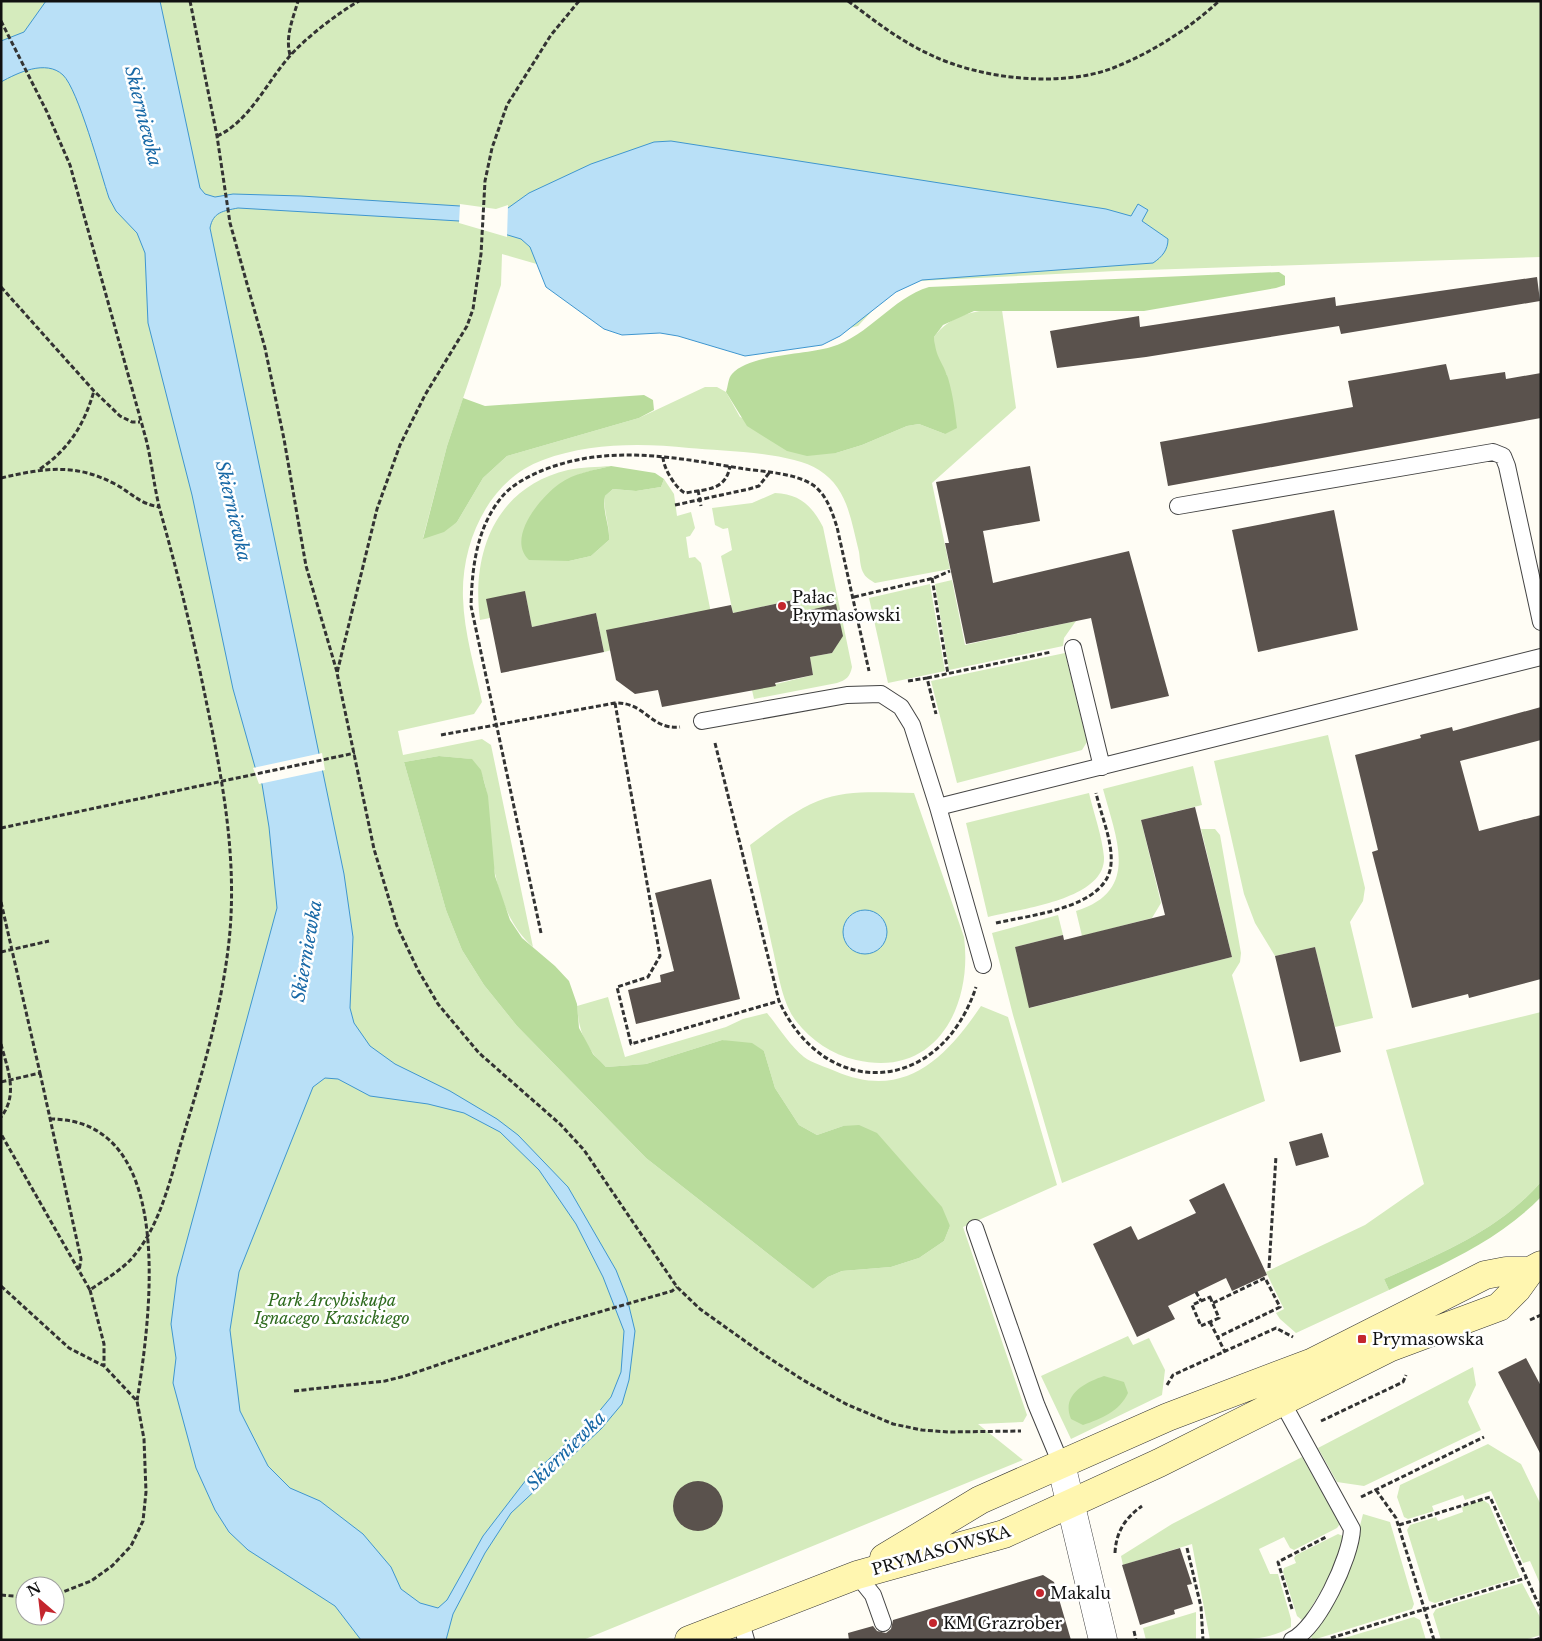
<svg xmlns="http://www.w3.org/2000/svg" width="1542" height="1641" viewBox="0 0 1542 1641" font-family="'Libre Baskerville',serif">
  <rect width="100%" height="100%" fill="#fffdf5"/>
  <path fill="#d5ebbd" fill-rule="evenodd" d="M 1,1 L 1541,1 L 1541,257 L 1116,271 L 899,282 L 858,326 L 800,340 L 502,254 L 501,285 L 447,446 L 423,538 L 457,522 L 483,478 L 507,456 L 639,418 L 705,387 L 717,387 L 726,392 L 740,417 L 836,453 L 862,445 L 907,426 L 919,424 L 945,434 L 947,375 L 935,354 L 934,337 C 950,315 975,309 1002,310 L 1016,408 L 932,483 L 950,569 L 875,583 C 872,581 866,578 864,574 C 860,568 860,558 859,552 C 851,521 848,488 819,470 C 791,452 723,451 689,448 C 641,443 589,443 543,460 C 488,480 461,543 463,598 C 464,633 475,668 482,702 L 474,714 L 398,731 L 403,755 L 482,739 L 491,745 L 533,947 C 500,918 492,869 489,827 C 487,801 490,779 471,759 L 439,756 L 404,762 L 446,910 L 462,950 L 484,985 L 517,1026 L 646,1158 L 813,1289 L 828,1277 L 842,1271 L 891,1267 L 919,1258 L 944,1241 L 950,1226 L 843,1126 L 817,1135 L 799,1125 L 775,1088 L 764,1051 L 722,1040 L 646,1064 L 606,1067 C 586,1049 579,1033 577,1006 L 608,997 L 625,1057 L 726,1027 L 743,1019 L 767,1013 C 778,1026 790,1046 804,1057 C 812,1063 826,1067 835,1071 C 904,1101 945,1059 981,1006 L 1008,1017 L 1057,1185 L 963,1227 L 1027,1415 L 1023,1422 L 978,1424 L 1023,1460 L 583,1640 L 1,1640 ZM 25,1586 L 55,1586 L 55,1616 L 25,1616 Z
    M 611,466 C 575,474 566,477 540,503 L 569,561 L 591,556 L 609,540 C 610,525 603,512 605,496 L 613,489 L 636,491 L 661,487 L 664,479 L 674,494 L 677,516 L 691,512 L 695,528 L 690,536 L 686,537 L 689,558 L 695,557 L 701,563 L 712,618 L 686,614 L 644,622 L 645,628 L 627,646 L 604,652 L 596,613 L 532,627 L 525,591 L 490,618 L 480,620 C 471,552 496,487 568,470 C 582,467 597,467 611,466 Z
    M 775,493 C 800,494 812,506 823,527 L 852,667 C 850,677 846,680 837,683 L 754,699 L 752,690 L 813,675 L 810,657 L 832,653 L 838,643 L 802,617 L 798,599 L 733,613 L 721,556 L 732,550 L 728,528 L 723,529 L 715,525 L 712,508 L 752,503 Z
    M 952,580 L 965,645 L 1076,621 L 1064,638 L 1063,646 L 949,670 L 935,584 Z
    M 930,584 L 945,671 L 888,683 L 869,598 Z
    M 1065,653 L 1087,742 L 1082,750 L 957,783 L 931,681 Z
    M 1328,735 L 1365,888 L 1363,901 L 1350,922 L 1373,1018 L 1335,1027 L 1315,947 L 1275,956 L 1255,923 L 1244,894 L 1214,761 Z
    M 1193,766 L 1202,805 L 1141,820 L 1161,903 L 1152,918 L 1082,936 L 1076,911 C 1141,891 1116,838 1103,789 Z
    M 914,793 L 964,937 C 973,1006 936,1079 856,1060 C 831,1054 812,1041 796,1021 C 781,1001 778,970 772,946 C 765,912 757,879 750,845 C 772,829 793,811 818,801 C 848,789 883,793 914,793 Z
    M 1089,793 C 1094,814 1102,836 1104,857 C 1106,900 1018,909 988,917 L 966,823 Z
    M 1201,829 L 1215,829 L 1220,835 L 1241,953 L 1240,962 L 1232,975 L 1265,1101 L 1062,1183 L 1013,1015 L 992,933 L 1058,915 L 1063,935 L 1015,947 L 1030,1008 L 1232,957 Z
    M 1541,1012 L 1541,1182 C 1498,1231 1442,1253 1384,1279 L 1389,1290 L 1296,1333 L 1280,1319 L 1276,1313 L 1284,1309 L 1266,1272 L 1365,1225 L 1424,1184 L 1386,1050 Z
    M 1128,1336 L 1133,1345 L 1149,1338 L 1165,1370 L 1162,1395 L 1071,1439 L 1041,1376 Z
    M 1473,1367 L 1476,1385 L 1468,1402 L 1481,1430 L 1364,1486 L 1337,1482 L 1318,1448 Z
    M 1488,1444 L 1521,1464 L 1541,1505 L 1541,1586 L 1530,1561 L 1523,1563 L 1491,1491 L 1465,1500 L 1463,1495 L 1432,1506 L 1434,1511 L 1408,1519 L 1404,1517 L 1397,1497 L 1400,1485 Z
    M 1302,1457 L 1340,1524 L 1337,1528 L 1294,1550 L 1290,1548 L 1284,1537 L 1259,1549 L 1270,1574 L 1278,1574 L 1291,1619 L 1291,1627 C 1269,1641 1236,1640 1210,1640 L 1192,1544 L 1123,1565 L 1121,1556 L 1172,1524 Z
    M 1483,1500 L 1489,1504 L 1520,1577 L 1435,1603 L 1429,1601 L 1407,1530 L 1410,1525 L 1436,1517 L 1438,1521 L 1463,1512 L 1462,1507 Z
    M 1363,1514 L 1390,1522 L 1414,1604 L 1412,1609 L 1313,1640 L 1310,1635 L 1347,1577 Z
    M 1338,1534 L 1343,1536 L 1334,1570 L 1306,1616 L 1302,1620 L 1297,1616 L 1283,1572 L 1284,1568 L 1296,1563 L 1294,1558 L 1296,1555 Z
    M 1522,1583 L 1541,1619 L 1541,1635 L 1524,1640 L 1441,1640 L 1433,1614 L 1436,1609 Z
    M 1196,1612 L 1196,1640 L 1146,1640 L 1143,1628 Z
    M 1414,1617 L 1420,1620 L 1426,1640 L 1338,1640 Z"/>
  <path fill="#b9dc9c" d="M 1279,272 L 1285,276 L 1285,285 L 1276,288 L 1144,311 L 974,311 L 943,325 L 934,337 C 936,359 942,360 948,378 C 953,395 955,411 957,428 L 945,434 L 919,424 L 907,426 L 862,445 L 836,453 L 807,456 L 787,451 L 747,426 L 726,392 C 728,387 728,378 732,374 C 750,354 805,355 831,347 C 869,336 892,298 929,287 Z
    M 644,395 L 653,400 L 654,410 L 639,418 L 507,456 L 483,478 L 457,522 L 444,532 L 423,539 L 447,446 L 463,398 L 485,406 Z
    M 611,466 L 655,473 L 664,479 L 661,487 L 636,491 L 613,489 L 605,496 C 602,512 610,525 609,540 L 591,556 L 569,561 L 529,560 C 506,538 540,498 559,484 C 574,473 594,470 611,466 Z
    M 439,756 L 472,759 L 481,770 L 488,796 L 495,876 L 510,920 L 522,938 L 555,966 L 569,981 L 577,1004 L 579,1028 L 593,1054 L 606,1067 L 646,1064 L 722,1040 L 752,1043 L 764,1051 L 775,1088 L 799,1125 L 817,1135 L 843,1126 L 859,1125 L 877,1133 L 942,1207 L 950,1226 L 944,1241 L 919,1258 L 891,1267 L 842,1271 L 828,1277 L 813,1289 L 646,1158 L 517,1026 L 484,985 L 462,950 L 446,910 L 404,762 Z
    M 1541,1182 L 1541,1197 C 1498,1241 1443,1264 1389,1290 L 1384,1279 C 1442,1253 1498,1231 1541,1182 Z
    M 1104,1376 L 1124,1382 L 1128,1393 C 1120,1411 1101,1419 1083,1425 L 1071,1419 C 1061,1395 1084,1383 1104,1376 Z"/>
  <path fill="#b9e0f7" stroke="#3f96cf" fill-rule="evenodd" d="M 46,1 L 160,1 L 200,188 L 205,194 L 215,197 L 233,194 L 301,196 L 460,206 L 496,212 L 508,208 L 529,193 L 591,164 L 654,142 L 671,141 L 1106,209 L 1131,216 L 1138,204 L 1148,210 L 1142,221 L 1168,239 C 1168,250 1162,257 1153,263 L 922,280 L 896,292 L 840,336 L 822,345 L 745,356 L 678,336 L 660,333 L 622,335 L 604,329 L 546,287 L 530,247 L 521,239 L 501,233 L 459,221 L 238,208 C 223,211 213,212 210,228 L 344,874 L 353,937 L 350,1008 L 354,1023 L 370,1046 L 395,1064 L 450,1091 L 497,1119 L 518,1135 L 568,1187 L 616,1270 L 627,1298 L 635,1331 L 629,1380 L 622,1404 L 601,1429 L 511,1513 L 485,1553 L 453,1614 L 446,1640 L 361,1640 L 335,1606 L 248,1550 L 229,1532 L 215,1510 L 196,1468 L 173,1383 L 176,1358 L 171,1324 L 177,1277 L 277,908 L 269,827 L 262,784 L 255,767 L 233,689 L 192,495 L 148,323 L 145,253 L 137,233 L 116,211 L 109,198 C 101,174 78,89 63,75 C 46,59 17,73 1,82 L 1,41 L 24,32 ZM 325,1078 L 338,1079 L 370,1096 L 428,1104 L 464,1113 L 500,1132 L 539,1170 L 576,1224 L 603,1277 L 624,1331 L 621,1372 L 611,1397 L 592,1420 L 526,1480 L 483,1536 L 447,1600 L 438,1608 L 420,1603 L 401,1589 L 391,1567 L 363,1534 L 320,1501 L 290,1488 L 268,1466 L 240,1411 L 230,1330 L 239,1272 L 313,1087 Z
    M843 932a22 22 0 1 1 44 0a22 22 0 1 1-44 0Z"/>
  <path fill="#fffdf5" d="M 460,204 L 496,209 L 508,205 L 507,237 L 459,223 Z
    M 322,753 L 325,770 L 259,784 L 253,768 Z"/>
  <path fill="#5a524d" d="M 1537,277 L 1540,301 L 1341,334 L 1339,326 L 1146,357 L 1057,368 L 1050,331 L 1139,316 L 1140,327 L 1335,297 L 1336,306 Z
    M 1446,364 L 1450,380 L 1505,372 L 1506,379 L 1541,373 L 1541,418 L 1168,486 L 1160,442 L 1353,407 L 1348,381 Z
    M 1030,466 L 1040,521 L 983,531 L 993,583 L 1129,551 L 1169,696 L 1111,709 L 1091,618 L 966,644 L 945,543 L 949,543 L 936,482 Z
    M 1334,510 L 1358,630 L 1258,652 L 1232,530 Z
    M 525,591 L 532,627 L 596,613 L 604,652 L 501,673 L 486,599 Z
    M 798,599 L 801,612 L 836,604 L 843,636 L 832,653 L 810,657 L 813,675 L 775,683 L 776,686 L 662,707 L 658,690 L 635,694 L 616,680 L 606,630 L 731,605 L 733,613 Z
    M 1541,707 L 1541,740 L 1460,761 L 1479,831 L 1541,815 L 1541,979 L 1469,998 L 1468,994 L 1412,1008 L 1372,852 L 1378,850 L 1355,755 L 1421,738 L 1420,735 L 1452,727 L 1453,731 Z
    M 1195,807 L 1232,957 L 1029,1008 L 1015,947 L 1063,935 L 1064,940 L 1165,915 L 1141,820 Z
    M 711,879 L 740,999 L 636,1024 L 628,990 L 661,982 L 660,975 L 674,971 L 655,893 Z
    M 1315,947 L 1341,1052 L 1300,1062 L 1275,956 Z
    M 1322,1133 L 1329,1157 L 1296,1166 L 1289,1142 Z
    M 1224,1183 L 1267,1275 L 1232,1291 L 1226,1278 L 1168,1306 L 1175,1319 L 1137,1337 L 1093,1244 L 1131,1226 L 1138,1240 L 1196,1213 L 1189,1200 Z
    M 1526,1358 L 1541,1386 L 1541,1455 L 1498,1372 Z
    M673 1506a25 25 0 1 1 50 0a25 25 0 1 1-50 0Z
    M 1180,1548 L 1192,1584 L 1187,1585 L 1193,1604 L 1174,1610 L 1175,1614 L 1140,1625 L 1122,1565 Z
    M 1043,1575 L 1054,1582 L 1071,1640 L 849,1640 L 848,1633 L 873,1626 L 877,1631 L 886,1633 L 891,1629 L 893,1620 Z"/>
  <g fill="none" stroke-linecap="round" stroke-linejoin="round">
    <g stroke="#444" stroke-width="18">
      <path id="lane" d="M 1178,506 L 1493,452 L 1503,456 L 1507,466 L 1541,622
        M 1073,648 L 1102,767
        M 702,721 L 847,695 L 881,694 L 901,707 L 912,725 L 938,807 L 1541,657
        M 938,807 L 983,965
        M 975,1228 L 1036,1404 L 1061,1464
        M 1281,1400 L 1352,1529 C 1351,1557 1318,1628 1292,1640
        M 857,1575 L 873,1595 L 883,1623
        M 740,1619 L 746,1640"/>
    </g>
    <g stroke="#444" stroke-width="29">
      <path id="street" d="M 1061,1464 L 1103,1640"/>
    </g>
    <g stroke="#333" stroke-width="29">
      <path id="secondary" d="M 884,1558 L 980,1500 L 1168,1417 L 1313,1362 L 1485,1275 L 1506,1271 L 1530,1271
        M 689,1640 L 857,1575 L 1004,1534 L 1159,1463 L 1389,1348 L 1499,1307 L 1517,1289 L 1530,1271 L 1541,1265"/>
    </g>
    <path stroke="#333" stroke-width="3" stroke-dasharray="5 2.5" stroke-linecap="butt" d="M 190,1 L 217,136 L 230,223 L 265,348 L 284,439 L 306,566 L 337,672
      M 579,1 L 551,35 L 507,105 L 492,148 L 485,181 L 481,254 L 473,309 L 467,326 L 425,395 L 400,445 L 377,509 L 337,673 L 374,849 L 397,926 L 418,970 L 438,1004 L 479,1053 L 560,1124 L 584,1150 L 677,1287 L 700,1309 L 766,1356 L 803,1380 L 846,1404 L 893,1424 L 922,1430 L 948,1432 L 1021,1431
      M 848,1 C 875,21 900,41 931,55 C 981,79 1060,88 1113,68 C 1151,53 1189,29 1219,1
      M 1,21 L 47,112 L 70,165 L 146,439 C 152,463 154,487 160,510 C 176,567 190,623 202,681 C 219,763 237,845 230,931 C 224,999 204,1068 184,1133 C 171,1175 162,1223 133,1257 C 122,1270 104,1280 90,1290 L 1,1134
      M 290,55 C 285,36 293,19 298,1
      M 217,136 C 249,122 267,82 289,57 C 304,39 338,13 359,1
      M 1,287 L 94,391 L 120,416 L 132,422 L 140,422
      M 663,457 C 663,467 675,488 685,493 C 706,489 726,491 730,466
      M 40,469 C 69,449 84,425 94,391
      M 1,478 C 44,468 75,463 115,484 C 132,493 139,504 160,507
      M 698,490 L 701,506
      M 675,505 L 749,489 L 759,486 L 769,473
      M 932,578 L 948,674
      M 854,597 L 934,578 L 950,571
      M 927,678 L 1051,652
      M 908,681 L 927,678 L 936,714
      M 615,703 L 660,956 L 648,977 L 617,987 L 631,1044 L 779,1001
      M 441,735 L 615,703 C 646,702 650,730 680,727
      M 715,743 L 779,1001 C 826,1103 941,1094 976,987
      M 1,828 L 355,753
      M 1,902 L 40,1073 L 1,1082
      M 996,923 C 1030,915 1108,908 1111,864 C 1113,842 1101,815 1096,793
      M 541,933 L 471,606 C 472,569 476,529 501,498 C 510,486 527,477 541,471 C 606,444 673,457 739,468 C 762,472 793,472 813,485 C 827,495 832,512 837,527 L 869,671
      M 1,952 L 49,941
      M 1,1044 C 7,1068 19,1094 1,1117
      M 40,1073 L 81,1259 L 79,1271
      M 50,1119 C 179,1119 150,1319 137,1401
      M 1269,1268 L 1276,1156
      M 1,1286 L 69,1348 L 104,1366 L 137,1401 L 144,1439 L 146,1492 L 143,1521 L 131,1546 L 112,1566 L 91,1581 L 55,1595
      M 90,1290 L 104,1344 L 104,1366
      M 1196,1292 L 1201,1301
      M 1210,1297 L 1219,1318 L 1201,1326 L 1192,1305 Z
      M 1213,1303 L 1265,1278 L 1280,1307 L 1218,1337
      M 1530,1320 L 1541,1315
      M 1210,1322 L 1225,1352
      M 1167,1385 L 1173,1375 L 1276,1328 L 1293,1337
      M 294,1391 L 385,1381 L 405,1376 L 561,1323 L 672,1291 L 677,1287
      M 1321,1421 L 1403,1382 L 1406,1375
      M 1376,1490 L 1396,1518 L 1434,1640
      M 1361,1497 L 1484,1437
      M 1399,1525 L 1490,1497 L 1541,1610
      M 1187,1548 L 1201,1607 L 1203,1640
      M 1115,1553 C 1116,1532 1125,1518 1142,1506
      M 1,1595 L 25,1597
      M 1292,1609 L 1278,1562 L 1326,1537
      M 1134,1631 L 1136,1640
      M 1331,1638 L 1526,1578
      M 1535,1640 L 1541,1638"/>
    <use href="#lane" stroke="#fff" stroke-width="16"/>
    <use href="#street" stroke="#fff" stroke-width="28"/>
    <use href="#secondary" stroke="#fff6b0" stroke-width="28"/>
  </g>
  <g fill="#c4262e" stroke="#fff" stroke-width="2">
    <circle cx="782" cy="606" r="5"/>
    <rect x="1357" y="1334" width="10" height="10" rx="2.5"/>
    <circle cx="1040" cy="1593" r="5"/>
    <circle cx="933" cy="1623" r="5"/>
  </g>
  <g text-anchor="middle" stroke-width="5" stroke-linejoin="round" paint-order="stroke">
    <g font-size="16" fill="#111" stroke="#fff" text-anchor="start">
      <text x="792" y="603">Pałac<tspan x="792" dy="18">Prymasowski</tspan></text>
      <text x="1372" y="1345">Prymasowska</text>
      <text x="1050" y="1599">Makalu</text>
      <text x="943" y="1629">KM Grazrober</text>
    </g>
    <g font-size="16" font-style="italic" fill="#2f6b1f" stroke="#fff">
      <text x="332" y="1306">Park Arcybiskupa<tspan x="332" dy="18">Ignacego Krasickiego</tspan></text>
    </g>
    <g font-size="16" fill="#111" stroke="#fff">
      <text transform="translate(941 1550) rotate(-16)" y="6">PRYMASOWSKA</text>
    </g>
    <g font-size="18" font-style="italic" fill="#1768a6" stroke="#fff">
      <text transform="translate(143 116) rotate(76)" y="6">Skierniewka</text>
      <text transform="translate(233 511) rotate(77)" y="6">Skierniewka</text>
      <text transform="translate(307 951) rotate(-80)" y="6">Skierniewka</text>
      <text transform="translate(566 1451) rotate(-45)" y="6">Skierniewka</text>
    </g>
  </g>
  <rect width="1542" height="1641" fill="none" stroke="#111111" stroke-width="5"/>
  <g transform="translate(40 1601) rotate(332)"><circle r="24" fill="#ffffff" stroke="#a0a0a0"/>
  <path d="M0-4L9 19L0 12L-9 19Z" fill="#c4262e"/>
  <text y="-8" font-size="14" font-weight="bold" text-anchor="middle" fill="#111111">N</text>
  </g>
</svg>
